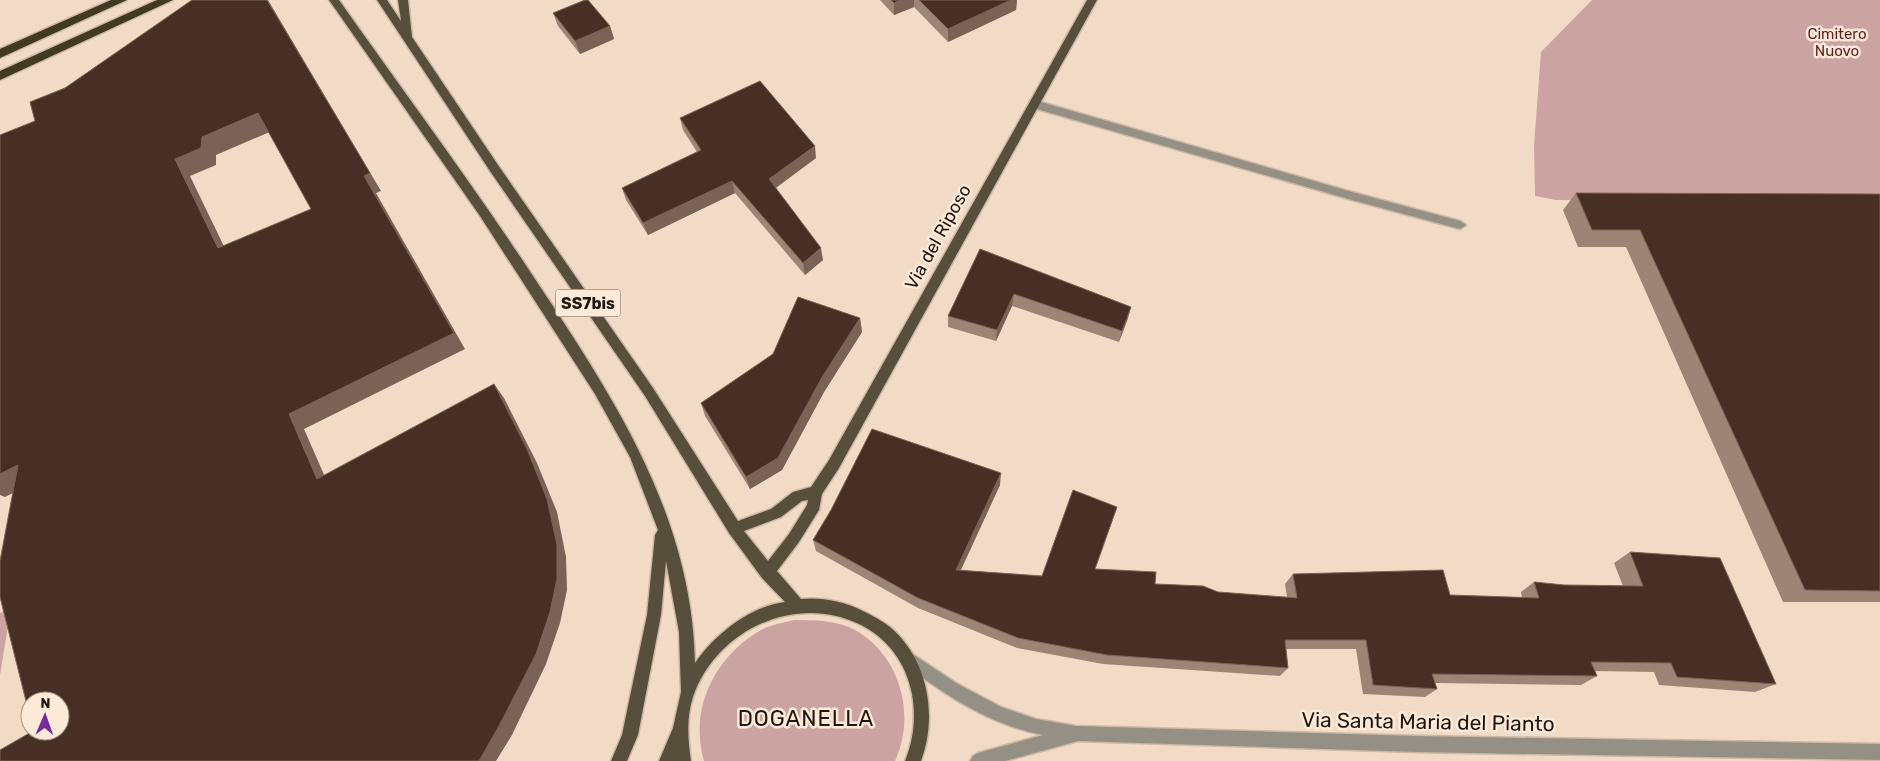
<svg xmlns="http://www.w3.org/2000/svg" width="1880" height="761" viewBox="0 0 1880 761" font-family="Rubik,sans-serif">
  <rect width="100%" height="100%" fill="#f2dbc6"/>
  <path fill="#cba3a2" d="M 1592,0 L 1880,0 L 1880,203 L 1556,200 L 1535,196 L 1534,146 L 1541,52 Z
    M 11,607 L 0,675 L 0,613 Z
    M 794,620 C 815,620 838,620 857,631 C 901,658 916,715 895,761 L 704,761 C 689,709 714,657 761,630 C 770,625 783,623 794,620 Z"/>
  <g fill="none" stroke-linecap="round" stroke-linejoin="round">
    <g stroke="#ccb8a5" stroke-width="3">
      <path id="lane" d="M 1034,100 L 1352,192 L 1460,221 L 1466,225 L 1460,229 L 1352,200 L 1030,107 L 1030,101 Z"/>
    </g>
    <g stroke="#ccb8a5" stroke-width="3">
      <path id="street" d="M 908,651 L 956,683 L 1001,707 L 1036,719 L 1076,726 L 1417,736 L 1880,744 L 1880,760 L 1417,752 L 1078,741 L 1005,761 L 970,761 L 973,756 L 978,753 L 1043,735 C 990,725 945,695 903,663 L 901,658 L 903,653 Z"/>
    </g>
    <g stroke="#ccb8a5" stroke-width="3">
      <path id="primary" d="M 329,0 L 339,0 C 404,92 471,182 533,276 C 612,395 692,514 695,663 C 714,635 750,606 785,602 L 762,578 L 729,533 L 645,396 L 490,171 L 377,0 L 387,0 L 401,21 L 398,0 L 408,0 L 412,37 L 498,165 L 653,388 L 738,521 L 771,509 L 793,492 L 811,487 L 829,460 L 1087,0 L 1097,0 L 839,468 L 822,494 L 819,510 L 799,542 L 777,571 L 801,599 C 821,597 842,601 861,610 C 871,615 881,620 890,627 C 928,659 938,716 921,761 L 905,761 C 914,739 916,717 912,694 C 906,663 888,638 859,624 C 795,593 716,630 693,697 C 686,718 688,740 691,761 L 659,761 L 673,728 L 681,692 L 679,632 L 666,561 L 661,615 L 638,735 L 627,761 L 611,761 L 622,735 L 647,615 L 655,535 L 658,530 L 630,457 L 595,394 L 480,216 ZM 808,500 L 807,505 L 789,534 L 768,561 L 744,531 L 781,517 L 802,501 Z"/>
    </g>
    <g stroke="#ccb8a5" stroke-width="3">
      <path id="highway" d="M 111,0 L 127,0 L 0,58 L 0,49 Z
        M 157,0 L 173,0 L 0,80 L 0,71 Z"/>
    </g>
    <use href="#lane" fill="#959085" fill-rule="evenodd"/>
    <use href="#street" fill="#959085" fill-rule="evenodd"/>
    <use href="#primary" fill="#574f3c" fill-rule="evenodd"/>
    <use href="#highway" fill="#423922" fill-rule="evenodd"/>
  </g>
  <path fill="#9c8576" d="M 880,0 L 1017,0 L 1016,10 L 948,42 L 914,7 L 894,15 Z
    M 553,13 L 610,26 L 614,39 L 580,54 L 558,26 Z
    M 680,118 L 816,158 L 776,188 L 823,260 L 805,275 L 735,193 L 648,235 L 626,200 L 622,188 L 697,152 L 683,130 Z
    M 1576,193 L 1880,194 L 1880,602 L 1783,602 L 1626,247 L 1578,247 L 1563,210 Z
    M 980,249 L 1128,318 L 1119,342 L 1012,306 L 996,341 L 948,327 L 948,316 Z
    M 860,318 L 862,332 L 824,392 L 782,470 L 750,489 L 705,416 L 701,403 Z
    M 1000,485 L 961,570 L 1042,576 L 1095,569 L 1155,584 L 1218,592 L 1287,597 L 1285,584 L 1293,574 L 1450,595 L 1522,598 L 1521,592 L 1534,582 L 1564,585 L 1623,586 L 1614,563 L 1630,552 L 1776,684 L 1755,692 L 1659,685 L 1654,672 L 1595,671 L 1597,676 L 1581,685 L 1435,683 L 1437,689 L 1425,697 L 1363,694 L 1356,649 L 1286,649 L 1288,668 L 1280,676 L 1103,664 L 1017,648 L 918,608 L 816,551 L 813,540 Z"/>
  <path fill="#7a6356" d="M 267,0 L 268,0 L 381,191 L 376,193 L 465,349 L 304,429 L 332,493 L 317,479 L 289,414 L 364,176 Z
    M 900,0 L 914,0 L 914,7 L 894,15 L 894,3 Z
    M 1011,0 L 1017,0 L 1016,10 L 948,42 L 948,29 Z
    M 610,26 L 614,39 L 580,54 L 575,41 Z
    M 258,113 L 272,131 L 216,155 L 216,165 L 190,176 L 233,265 L 218,248 L 175,159 L 202,137 Z
    M 815,146 L 816,158 L 771,191 L 769,179 Z
    M 732,181 L 735,193 L 648,235 L 643,223 Z
    M 821,248 L 823,260 L 805,275 L 803,263 Z
    M 1014,294 L 1012,306 L 996,341 L 997,330 Z
    M 1131,307 L 1128,318 L 1119,342 L 1122,331 Z
    M 860,318 L 862,332 L 824,392 L 782,470 L 750,489 L 746,477 L 821,379 Z
    M 494,384 L 504,398 L 537,463 L 557,512 L 566,557 L 567,590 L 560,623 L 546,664 L 512,735 L 496,761 L 479,761 Z
    M 18,465 L 40,479 L 5,497 L 0,495 L 0,474 Z
    M 1001,473 L 1000,485 L 956,580 L 956,570 Z"/>
  <path fill="#472f26" stroke="#7a6356" fill-rule="evenodd" d="M 192,0 L 267,0 L 370,173 L 364,176 L 454,333 L 289,414 L 317,479 L 494,384 L 527,449 L 547,499 L 557,545 L 557,579 L 550,612 L 536,654 L 499,726 L 479,761 L 0,761 L 0,750 L 33,731 L 60,731 L 60,701 L 30,701 L 30,717 L 0,597 L 0,561 L 18,465 L 0,474 L 0,135 L 35,121 L 30,102 L 65,88 ZM 258,113 L 311,209 L 218,248 L 175,159 L 201,148 L 202,137 Z
    M 585,0 L 588,0 L 610,26 L 575,41 L 553,13 Z
    M 891,0 L 900,0 L 894,3 Z
    M 919,0 L 1011,0 L 948,29 Z
    M 760,81 L 815,146 L 769,179 L 821,248 L 803,263 L 732,181 L 643,223 L 622,188 L 701,150 L 680,118 Z
    M 1576,193 L 1880,194 L 1880,591 L 1805,590 L 1640,230 L 1592,230 Z
    M 980,249 L 1131,307 L 1122,331 L 1014,294 L 997,330 L 948,316 Z
    M 798,297 L 860,318 L 821,379 L 778,458 L 746,477 L 701,403 L 773,354 Z
    M 872,429 L 1001,473 L 956,570 L 1042,576 L 1073,490 L 1117,507 L 1095,569 L 1156,572 L 1155,584 L 1203,586 L 1218,592 L 1297,598 L 1293,574 L 1443,570 L 1450,595 L 1539,598 L 1534,582 L 1564,585 L 1643,586 L 1630,552 L 1720,558 L 1776,684 L 1677,677 L 1671,663 L 1591,662 L 1597,676 L 1432,674 L 1437,689 L 1373,685 L 1366,640 L 1285,640 L 1288,668 L 1107,655 L 1018,638 L 918,598 L 813,540 L 831,510 Z"/>
  <g text-anchor="middle" stroke-width="5" stroke-linejoin="round" paint-order="stroke">
    <g font-size="15" fill="#5f1f23" stroke="#fce9d8">
      <text x="1837" y="39">Cimitero<tspan x="1837" dy="17">Nuovo</tspan></text>
    </g>
    <rect fill="#fce9d8" stroke="#62574c" stroke-width="1" x="555.5" y="289.5" width="65" height="27" rx="4"/>
    <g font-size="16" font-weight="bold" fill="#201810">
      <text x="588" y="309">SS7bis</text>
    </g>
    <g font-size="18" fill="#201810" stroke="#fce9d8">
      <text transform="translate(938 237) rotate(-61)" y="6">Via del Riposo</text>
    </g>
    <g font-size="21" fill="#201810" stroke="#fce9d8">
      <text transform="translate(1428 722) rotate(1)" y="7">Via Santa Maria del Pianto</text>
    </g>
    <g font-size="22" letter-spacing="1" fill="#201810" stroke="#fce9d8">
      <text x="806" y="726">DOGANELLA</text>
    </g>
  </g>
  <g transform="translate(45 716) rotate(2)"><circle r="24" fill="#fce9d8" stroke="#a49588"/>
  <path d="M0-4L9 19L0 12L-9 19Z" fill="#762b9d"/>
  <text y="-8" font-size="14" font-weight="bold" text-anchor="middle" fill="#201810">N</text>
  </g>
</svg>
